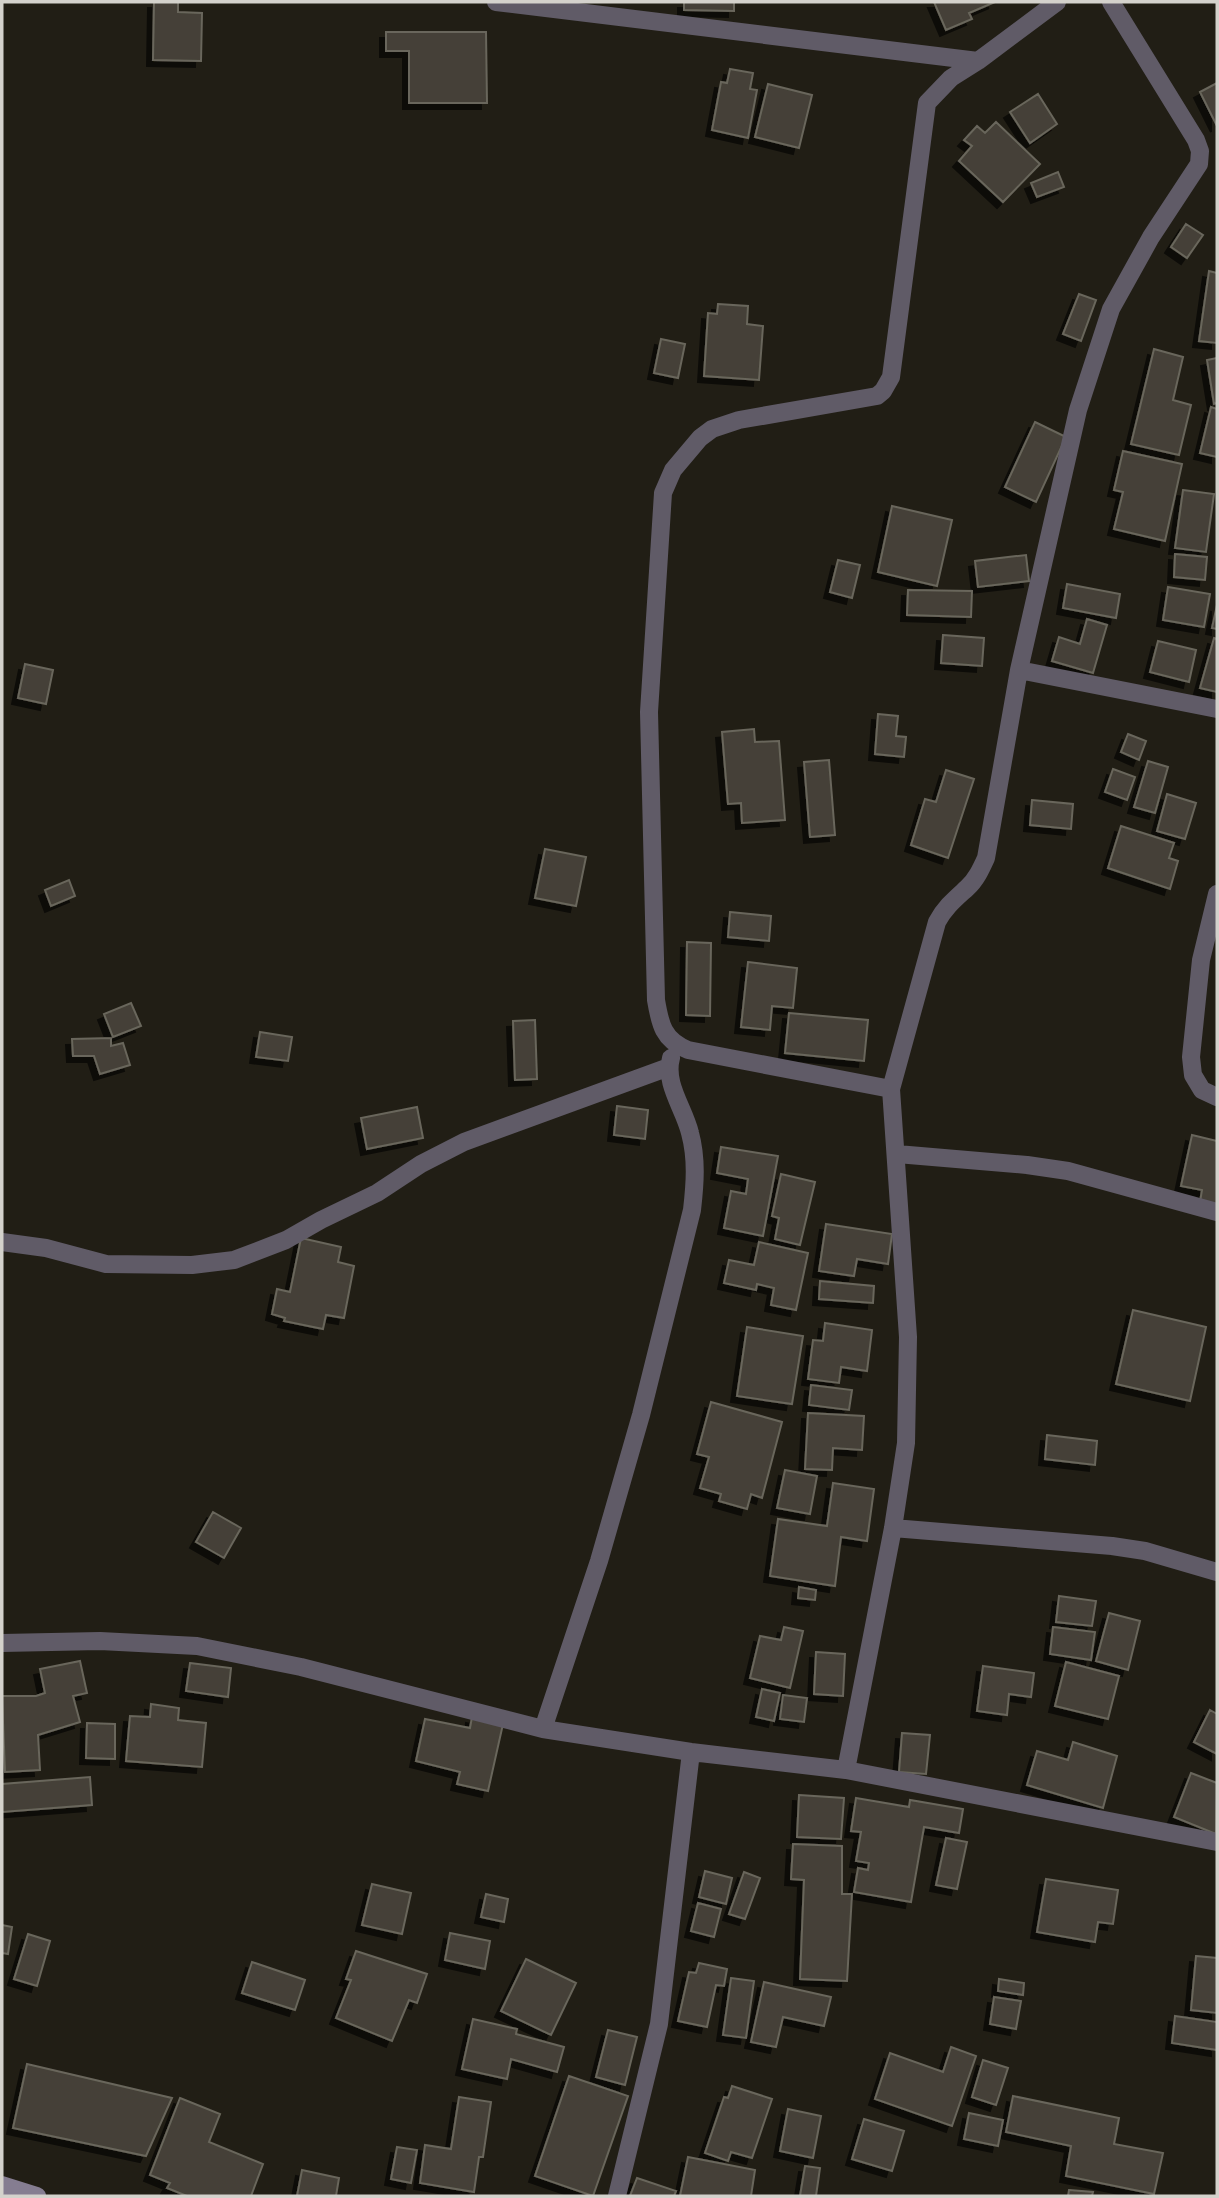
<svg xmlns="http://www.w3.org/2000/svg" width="1219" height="2198" viewBox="0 0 1219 2198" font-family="'Archivo Narrow',sans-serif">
  <defs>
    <filter id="shadow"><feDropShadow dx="-6" dy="6" stdDeviation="0" flood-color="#0009"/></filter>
  </defs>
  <rect width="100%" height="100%" fill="#211e15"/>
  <path fill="#444137" stroke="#69665b" stroke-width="2" filter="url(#shadow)" d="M 154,2 L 178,2 L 178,12 L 202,13 L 201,61 L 153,60 Z
    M 684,2 L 734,2 L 734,11 L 684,10 Z
    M 934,2 L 995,2 L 969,13 L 972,19 L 946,30 Z
    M 386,32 L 486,32 L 487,103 L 409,103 L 409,51 L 386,51 Z
    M 730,69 L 753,73 L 750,89 L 757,90 L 748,138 L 712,130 L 721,82 L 727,83 Z
    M 1217,83 L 1217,126 L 1200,92 Z
    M 768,84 L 812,95 L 799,148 L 755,137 Z
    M 1038,94 L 1057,124 L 1030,143 L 1010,112 Z
    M 996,122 L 1040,164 L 1003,202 L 959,161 L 972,146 L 964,140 L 977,126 L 985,133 Z
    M 1058,172 L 1064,187 L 1037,197 L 1031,183 Z
    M 1186,224 L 1203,235 L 1187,258 L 1171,247 Z
    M 1209,271 L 1217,273 L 1217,343 L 1199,341 Z
    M 1079,294 L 1096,300 L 1081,341 L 1063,334 Z
    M 718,304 L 748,306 L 747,324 L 763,326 L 759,380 L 704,376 L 708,313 L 717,314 Z
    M 661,339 L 685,344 L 678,378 L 654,373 Z
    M 1154,349 L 1183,357 L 1173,400 L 1191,405 L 1179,455 L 1131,444 Z
    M 1217,358 L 1217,403 L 1214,404 L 1207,360 Z
    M 1211,407 L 1217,409 L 1217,457 L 1200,453 Z
    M 1035,422 L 1066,437 L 1036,502 L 1005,487 Z
    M 1123,451 L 1182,464 L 1165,541 L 1114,529 L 1123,492 L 1114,490 Z
    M 1183,490 L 1214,494 L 1206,552 L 1175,548 Z
    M 892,506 L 952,520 L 937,586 L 878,572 Z
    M 1175,554 L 1207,557 L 1205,580 L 1174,577 Z
    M 1026,555 L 1029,581 L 978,587 L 975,561 Z
    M 838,560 L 860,565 L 852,598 L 830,592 Z
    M 1067,584 L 1120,594 L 1116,618 L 1063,608 Z
    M 1168,587 L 1210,594 L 1204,627 L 1163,620 Z
    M 908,590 L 972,591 L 971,617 L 907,615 Z
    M 1217,605 L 1217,629 L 1212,628 Z
    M 1087,619 L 1107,625 L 1093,673 L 1052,661 L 1059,637 L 1080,644 Z
    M 943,635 L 984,638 L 982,666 L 941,663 Z
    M 1214,638 L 1217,639 L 1217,692 L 1200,688 Z
    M 1158,641 L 1196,650 L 1189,682 L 1150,672 Z
    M 25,664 L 53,670 L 46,704 L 18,698 Z
    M 878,714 L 898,716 L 896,736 L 906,737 L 904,757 L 875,754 Z
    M 754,729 L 755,742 L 779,741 L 785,820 L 742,823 L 741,803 L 728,804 L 722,732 Z
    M 1128,734 L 1146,741 L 1139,760 L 1121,752 Z
    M 829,760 L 835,835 L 810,837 L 804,762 Z
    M 1148,761 L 1168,767 L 1155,813 L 1134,807 Z
    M 1113,769 L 1135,777 L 1127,800 L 1105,792 Z
    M 946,770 L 974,779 L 948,858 L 911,845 L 925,799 L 936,802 Z
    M 1167,794 L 1196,803 L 1185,839 L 1157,831 Z
    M 1032,800 L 1073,804 L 1071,829 L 1030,825 Z
    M 1121,826 L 1174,843 L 1169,858 L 1178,861 L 1170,889 L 1108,868 Z
    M 545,849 L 586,857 L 576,906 L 535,898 Z
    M 69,880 L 75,896 L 51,906 L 45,890 Z
    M 730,912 L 771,916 L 769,941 L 728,937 Z
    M 687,942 L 711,943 L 710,1016 L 686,1015 Z
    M 748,962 L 797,968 L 793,1008 L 772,1006 L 770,1030 L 741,1027 Z
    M 131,1003 L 141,1026 L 113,1037 L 104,1014 Z
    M 789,1013 L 868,1020 L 864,1061 L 785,1053 Z
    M 535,1020 L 537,1079 L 515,1080 L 513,1021 Z
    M 260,1032 L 292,1037 L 288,1061 L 256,1057 Z
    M 111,1038 L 111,1046 L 123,1043 L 130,1065 L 100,1074 L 94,1056 L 73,1056 L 72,1039 Z
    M 617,1106 L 648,1110 L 645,1139 L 614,1135 Z
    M 417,1107 L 423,1138 L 367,1149 L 361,1118 Z
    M 1192,1135 L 1217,1141 L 1217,1206 L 1200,1202 L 1202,1190 L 1181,1186 Z
    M 721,1147 L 778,1156 L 763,1236 L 724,1228 L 731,1191 L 746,1194 L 748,1179 L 717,1173 Z
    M 781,1174 L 815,1182 L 800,1245 L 775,1239 L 779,1218 L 772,1216 Z
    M 826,1224 L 892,1234 L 888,1264 L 857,1259 L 854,1276 L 819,1271 Z
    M 301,1238 L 341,1247 L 338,1262 L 354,1266 L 344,1318 L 326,1315 L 323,1329 L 284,1321 L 285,1318 L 272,1314 L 277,1289 L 290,1292 Z
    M 759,1242 L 808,1253 L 796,1310 L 771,1305 L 774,1288 L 757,1284 L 756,1290 L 724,1283 L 729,1260 L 754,1265 Z
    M 820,1281 L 874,1286 L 873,1303 L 819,1299 Z
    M 1133,1310 L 1206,1327 L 1190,1401 L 1116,1384 Z
    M 825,1323 L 872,1330 L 867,1371 L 841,1367 L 839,1383 L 808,1379 L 813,1340 L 823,1341 Z
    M 747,1327 L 803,1336 L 792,1404 L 737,1396 Z
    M 811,1385 L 852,1390 L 849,1410 L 809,1405 Z
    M 711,1402 L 782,1422 L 762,1498 L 751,1494 L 747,1509 L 719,1501 L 721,1494 L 700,1488 L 709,1457 L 697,1454 Z
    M 808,1413 L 864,1416 L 862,1450 L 833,1448 L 832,1470 L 805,1469 Z
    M 1047,1435 L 1097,1441 L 1095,1465 L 1045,1459 Z
    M 785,1470 L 817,1476 L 810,1514 L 777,1508 Z
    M 833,1483 L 874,1489 L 867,1541 L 841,1537 L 835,1586 L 770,1576 L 778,1519 L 827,1526 Z
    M 213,1512 L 241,1528 L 224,1558 L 196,1542 Z
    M 799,1587 L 816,1590 L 815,1600 L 798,1598 Z
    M 1059,1596 L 1096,1601 L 1092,1626 L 1056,1622 Z
    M 1109,1613 L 1140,1621 L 1128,1670 L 1096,1661 Z
    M 784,1627 L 803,1631 L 790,1688 L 750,1678 L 760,1636 L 781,1640 Z
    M 1053,1627 L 1095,1632 L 1091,1660 L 1050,1654 Z
    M 816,1652 L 845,1654 L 843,1696 L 814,1694 Z
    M 80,1661 L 87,1693 L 73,1696 L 80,1722 L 38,1735 L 40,1770 L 5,1772 L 2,1696 L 36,1696 L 45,1693 L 40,1669 Z
    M 1066,1662 L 1119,1676 L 1108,1719 L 1055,1706 Z
    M 190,1663 L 231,1668 L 228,1697 L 186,1691 Z
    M 983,1666 L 1034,1673 L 1031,1697 L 1009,1694 L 1007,1715 L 977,1711 Z
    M 762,1689 L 780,1693 L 774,1721 L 756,1717 Z
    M 783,1695 L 807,1698 L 804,1722 L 780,1719 Z
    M 151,1704 L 179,1708 L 178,1720 L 206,1723 L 202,1767 L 126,1761 L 130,1716 L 150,1717 Z
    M 1210,1710 L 1217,1714 L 1217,1754 L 1194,1742 Z
    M 472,1717 L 503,1724 L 488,1791 L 457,1784 L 460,1772 L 416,1761 L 425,1719 L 470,1728 Z
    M 87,1723 L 115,1724 L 115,1759 L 86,1758 Z
    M 902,1733 L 930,1735 L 926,1774 L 899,1772 Z
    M 1073,1742 L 1117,1756 L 1103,1808 L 1027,1785 L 1037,1751 L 1068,1760 Z
    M 1191,1773 L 1217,1783 L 1216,1834 L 1174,1817 Z
    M 90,1777 L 92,1805 L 2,1812 L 2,1784 Z
    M 799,1795 L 844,1798 L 841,1839 L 797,1837 Z
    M 856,1798 L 909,1807 L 910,1800 L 963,1809 L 959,1833 L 924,1827 L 911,1902 L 854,1892 L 858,1868 L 868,1870 L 869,1863 L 856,1861 L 861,1832 L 851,1831 Z
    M 946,1838 L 967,1842 L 957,1889 L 936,1885 Z
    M 793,1844 L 842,1846 L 842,1894 L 852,1894 L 847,1981 L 800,1979 L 804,1880 L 791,1879 Z
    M 705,1871 L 732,1878 L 726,1904 L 699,1897 Z
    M 744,1872 L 760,1878 L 745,1919 L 729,1914 Z
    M 1046,1879 L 1118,1890 L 1113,1924 L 1098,1922 L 1095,1942 L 1037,1932 Z
    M 372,1884 L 411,1893 L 402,1934 L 362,1925 Z
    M 486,1894 L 508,1899 L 504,1922 L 481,1917 Z
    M 698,1903 L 721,1909 L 714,1937 L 691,1931 Z
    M 2,1925 L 12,1927 L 8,1954 L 2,1953 Z
    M 450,1933 L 490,1941 L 485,1969 L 445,1960 Z
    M 28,1934 L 50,1941 L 37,1986 L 14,1979 Z
    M 356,1951 L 427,1974 L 417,2003 L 409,2000 L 392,2041 L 336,2018 L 351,1980 L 346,1979 Z
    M 1196,1956 L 1217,1958 L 1217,2013 L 1191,2010 Z
    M 526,1959 L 576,1983 L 551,2035 L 501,2011 Z
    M 252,1962 L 305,1980 L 295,2010 L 242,1993 Z
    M 699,1963 L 727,1969 L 724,1986 L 716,1985 L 707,2027 L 678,2021 L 689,1972 L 696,1973 Z
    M 731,1978 L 754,1981 L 746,2038 L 723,2035 Z
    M 999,1979 L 1024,1983 L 1023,1995 L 998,1991 Z
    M 764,1982 L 831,1997 L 824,2026 L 783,2017 L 776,2047 L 751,2042 Z
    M 994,1997 L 1021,2001 L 1016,2029 L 990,2024 Z
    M 1175,2016 L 1217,2022 L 1217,2050 L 1172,2043 Z
    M 473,2019 L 517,2029 L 516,2034 L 564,2047 L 557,2072 L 511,2059 L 507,2079 L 462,2069 Z
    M 608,2030 L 637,2037 L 625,2085 L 596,2077 Z
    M 951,2047 L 976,2056 L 952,2126 L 875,2099 L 890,2053 L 943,2072 Z
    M 983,2060 L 1008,2068 L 996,2105 L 972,2097 Z
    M 27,2064 L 172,2098 L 146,2156 L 13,2128 Z
    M 569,2076 L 628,2096 L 593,2196 L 535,2176 Z
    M 732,2086 L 772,2099 L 752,2158 L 731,2152 L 728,2161 L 705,2153 L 724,2097 L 728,2098 Z
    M 1013,2096 L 1119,2118 L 1114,2144 L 1163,2153 L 1154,2194 L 1066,2176 L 1071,2146 L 1006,2132 Z
    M 459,2097 L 491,2102 L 483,2157 L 479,2157 L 474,2192 L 420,2183 L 425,2145 L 451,2149 Z
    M 180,2098 L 220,2114 L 209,2142 L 263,2164 L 251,2196 L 187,2196 L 167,2188 L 170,2183 L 150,2175 Z
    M 788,2109 L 821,2116 L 813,2158 L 780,2151 Z
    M 969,2113 L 1003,2120 L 998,2146 L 964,2139 Z
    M 864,2119 L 904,2131 L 892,2171 L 852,2159 Z
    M 397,2147 L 417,2150 L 411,2183 L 391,2179 Z
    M 688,2157 L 755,2170 L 751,2196 L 680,2196 Z
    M 805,2166 L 820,2168 L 816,2196 L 800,2196 Z
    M 302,2170 L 339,2178 L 336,2196 L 297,2196 Z
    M 637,2178 L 676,2191 L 674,2196 L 630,2196 Z
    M 1069,2190 L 1093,2192 L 1092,2196 L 1068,2196 Z"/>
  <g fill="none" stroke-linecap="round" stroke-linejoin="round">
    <path stroke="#605b67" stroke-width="18" d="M 496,2 L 978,61
      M 1019,670 L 1217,709
      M 1217,894 L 1201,960 L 1191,1057 L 1193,1075 L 1202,1090 L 1217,1097
      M 891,1089 L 688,1050 C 663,1040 660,1024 656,1000 L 649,712 L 663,493 L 673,470 L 700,438 L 712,429 L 739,420 L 877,396 L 883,391 L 891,377 L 927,103 L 951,78 L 978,61 L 1057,2
      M 897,1154 L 1027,1165 L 1068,1171 L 1217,1212
      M 2,1242 L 46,1248 L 106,1264 L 192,1265 L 234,1260 L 286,1240 L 321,1220 L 377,1193 L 421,1164 L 464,1142 L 669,1067
      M 893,1528 L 1112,1546 L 1145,1551 L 1217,1572
      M 2,1643 L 100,1641 L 197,1646 L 301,1667 L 543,1729 L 691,1752 L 846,1770 L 1217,1842
      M 543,1729 L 599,1561 L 641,1415 L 692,1210 C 695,1184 697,1159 690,1133 C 684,1108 664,1084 671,1058
      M 846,1770 L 893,1528 L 906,1443 L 908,1337 L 891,1089 L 937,922 C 945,907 955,899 967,888 C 976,880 981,869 986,858 L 1019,670 L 1078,410 L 1111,309 L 1151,237 L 1199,164 L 1200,151 L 1196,140 L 1111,2
      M 617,2196 L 659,2024 L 691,1752"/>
    <path stroke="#857d91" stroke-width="18" d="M 2,2185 L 37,2196"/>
  </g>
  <rect width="1219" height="2198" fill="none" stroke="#d4d2cc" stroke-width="7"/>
</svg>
